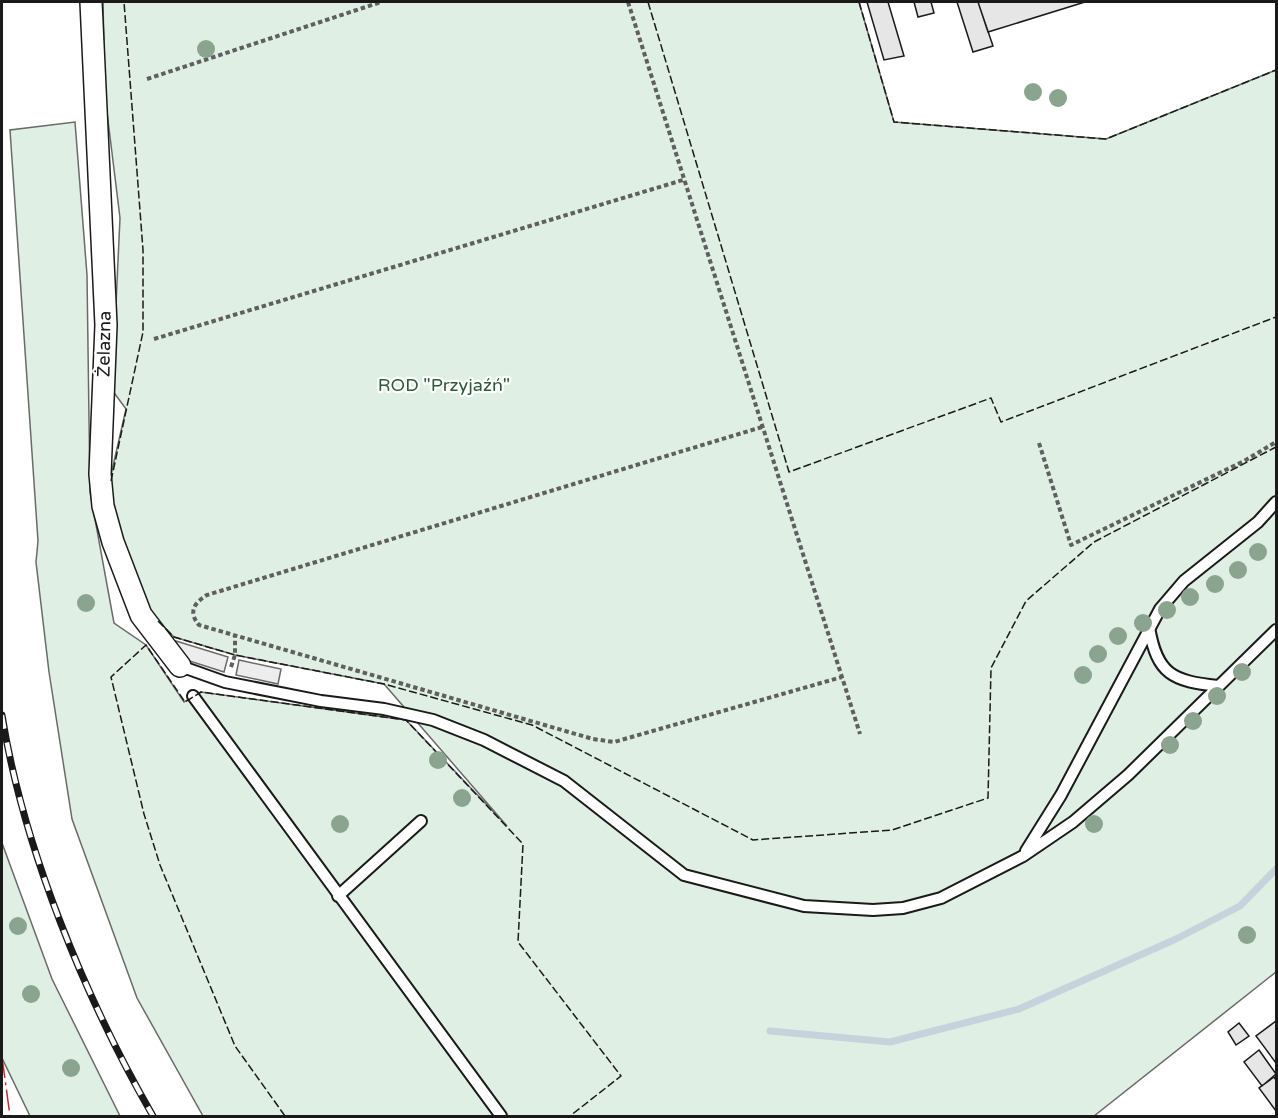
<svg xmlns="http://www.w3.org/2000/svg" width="1278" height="1118" viewBox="0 0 1278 1118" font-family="'Varela Round',sans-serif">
  <rect width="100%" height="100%" fill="#fff"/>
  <path fill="#e0efe3" stroke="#6a6a6a" stroke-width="1.5" d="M 103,2 L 859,2 L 894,122 L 1106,139 L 1276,70 L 1276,972 L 1094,1116 L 203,1116 L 137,998 L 72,819 L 49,672 L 36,562 L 38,541 L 10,130 L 75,122 L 87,275 L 90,492 L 114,623 L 146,645 L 184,702 L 201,692 L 406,720 L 507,826 L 384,684 L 235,655 L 174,637 L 149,612 L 114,516 L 110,479 L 126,409 L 112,390 L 120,218 L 105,96 Z
    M 2,843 L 52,979 L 120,1116 L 30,1116 L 2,1058 Z"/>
  <path fill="#ededed" stroke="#6a6a6a" stroke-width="1.5" d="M 176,641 L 228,657 L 224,672 L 180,658 Z
    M 239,660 L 281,669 L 278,684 L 236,675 Z"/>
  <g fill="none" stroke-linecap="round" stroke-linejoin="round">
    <path stroke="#c6d2dc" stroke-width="7" d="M 770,1031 L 890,1042 L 1019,1009 L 1176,939 L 1240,906 L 1276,869"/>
  </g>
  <path fill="#e6e6e6" stroke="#1a1a1a" stroke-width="1.5" d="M 867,2 L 888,2 L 904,56 L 884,60 Z
    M 914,2 L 931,2 L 934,13 L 918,17 Z
    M 957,2 L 978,2 L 993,46 L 973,52 Z
    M 978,2 L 1085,2 L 988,32 Z
    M 1276,1021 L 1276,1063 L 1256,1036 Z
    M 1239,1023 L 1249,1036 L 1236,1045 L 1228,1032 Z
    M 1259,1050 L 1276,1074 L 1262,1086 L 1244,1062 Z
    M 1274,1077 L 1276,1080 L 1276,1111 L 1259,1088 Z"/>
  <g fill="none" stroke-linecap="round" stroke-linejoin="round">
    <g stroke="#1a1a1a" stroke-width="14">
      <path id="service" d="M 1149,627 C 1157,675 1173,681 1218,686
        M 180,666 L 225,682 L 321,701 L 384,709 L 433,720 L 484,740 L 564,781 L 684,875 L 804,906 L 873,910 L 903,908 L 941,898 L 1023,856 L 1073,822 L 1128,775 L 1276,630
        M 193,696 L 501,1116
        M 1026,851 L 1061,795 L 1160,609 L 1184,581 L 1258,522 L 1276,502
        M 338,896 L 421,821"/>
    </g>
    <g stroke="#1a1a1a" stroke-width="24">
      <path id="minor" d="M 91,2 L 106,325 L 100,474 L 103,506 L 113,542 L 141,615 L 180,666"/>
    </g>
    <path stroke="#5f5f5f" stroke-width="4" stroke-dasharray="4.5 3" stroke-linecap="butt" d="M 628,2 L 860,734
      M 147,79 L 381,2
      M 154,339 L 683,180
      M 762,427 L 207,595 C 194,603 188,612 199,625 L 593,739 L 614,742 L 842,677
      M 1039,443 L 1071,545 L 1244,461 L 1276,442
      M 231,667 L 235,655 L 235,635"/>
    <use href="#service" stroke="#fff" stroke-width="10"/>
    <use href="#minor" stroke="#fff" stroke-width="21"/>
    <g stroke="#1a1a1a" stroke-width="7">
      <path id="rail" d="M 2,715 C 23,848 86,1000 153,1116"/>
    </g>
    <use href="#rail" stroke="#fff" stroke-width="4.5" stroke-dasharray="14" stroke-linecap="butt"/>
    <path stroke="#1a1a1a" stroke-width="1.5" stroke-dasharray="8 3" stroke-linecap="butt" d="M 648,2 L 789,472 L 991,398 L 1001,422 L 1276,317
      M 859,2 L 894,122 L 1106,139 L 1276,70
      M 111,481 L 143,332 L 143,250 L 124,2
      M 158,621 L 174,637 L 235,655 L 384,684 L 532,725 L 753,840 L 892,830 L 988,798 L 991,668 L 1026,601 L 1094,542 L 1276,447
      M 285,1116 L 235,1046 L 160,865 L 144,814 L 111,677 L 146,645 L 185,702 L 201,692 L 406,720 L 523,844 L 518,942 L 621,1076 L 570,1116"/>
    <path stroke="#c62828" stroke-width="1.5" stroke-dasharray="21 4.5 3 4.5" stroke-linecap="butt" d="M 2,1057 L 10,1116"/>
  </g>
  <g fill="#8aa48f">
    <circle cx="206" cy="49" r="9"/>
    <circle cx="1033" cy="92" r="9"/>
    <circle cx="1058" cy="98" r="9"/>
    <circle cx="1258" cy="552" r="9"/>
    <circle cx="1238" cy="570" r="9"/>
    <circle cx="1215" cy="584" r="9"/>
    <circle cx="1190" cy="597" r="9"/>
    <circle cx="86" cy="603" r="9"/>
    <circle cx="1167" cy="610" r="9"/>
    <circle cx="1143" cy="623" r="9"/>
    <circle cx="1118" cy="636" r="9"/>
    <circle cx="1098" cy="654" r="9"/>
    <circle cx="1242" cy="672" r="9"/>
    <circle cx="1083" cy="675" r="9"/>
    <circle cx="1217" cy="696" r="9"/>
    <circle cx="1193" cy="721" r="9"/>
    <circle cx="1170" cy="745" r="9"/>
    <circle cx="438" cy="760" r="9"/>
    <circle cx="462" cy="798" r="9"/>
    <circle cx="340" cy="824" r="9"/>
    <circle cx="1094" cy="824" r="9"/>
    <circle cx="18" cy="926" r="9"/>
    <circle cx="1247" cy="935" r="9"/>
    <circle cx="31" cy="994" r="9"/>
    <circle cx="71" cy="1068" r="9"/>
  </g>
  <g text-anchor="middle" stroke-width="4.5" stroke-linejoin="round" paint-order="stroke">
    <g font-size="18" fill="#1a1a1a" stroke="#fff">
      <text transform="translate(104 344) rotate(-89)" y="6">Żelazna</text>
    </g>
    <g font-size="18" fill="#2b5a34" stroke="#fff">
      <text x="444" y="391">ROD "Przyjaźń"</text>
    </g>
  </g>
  <rect width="1278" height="1118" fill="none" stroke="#1a1a1a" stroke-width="6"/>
</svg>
